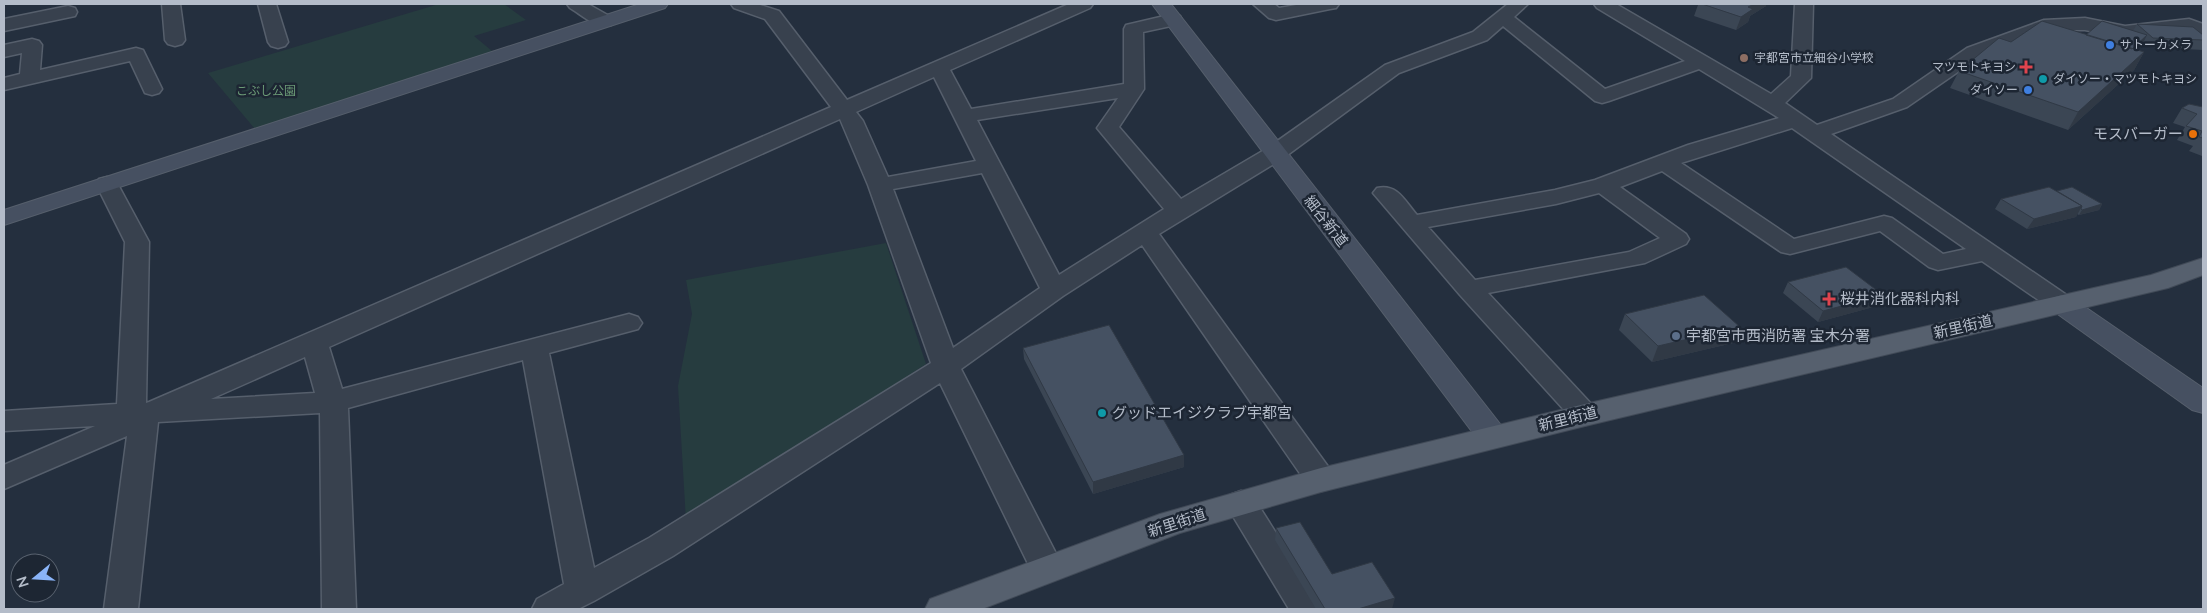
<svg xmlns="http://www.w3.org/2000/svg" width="2207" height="613" viewBox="0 0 2207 613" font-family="Lato,'Noto Sans JP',sans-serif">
  <rect width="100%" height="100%" fill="#242f3e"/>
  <path fill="#263c3f" d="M 439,4 L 504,4 L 526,20 L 474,36 L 492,51 L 255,129 L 208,73 Z
    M 886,243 L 926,364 L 686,521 L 678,386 L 692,314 L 686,280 Z"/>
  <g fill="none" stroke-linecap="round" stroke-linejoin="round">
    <g stroke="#565f6c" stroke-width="3">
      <path id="street" d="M 162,4 L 180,4 L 185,40 L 182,44 L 175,46 L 168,44 L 165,40 Z
        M 258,4 L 276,4 L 288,42 L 285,46 L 278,48 L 271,46 L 268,42 Z
        M 567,4 L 588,4 L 611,17 L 613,21 L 611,25 C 596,29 582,15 570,8 Z
        M 731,4 L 757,4 L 779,11 L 847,100 L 1069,4 L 1093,4 L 1090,8 L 950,70 L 971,109 L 1124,84 L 1124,29 L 1126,25 L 1173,14 L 1180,16 L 1182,20 L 1180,24 L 1143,32 L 1144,89 L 1119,127 L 1181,199 L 1266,149 L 1385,65 L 1473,32 L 1508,4 L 1528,4 L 1514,17 L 1605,89 L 1685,61 L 1597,8 L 1594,4 L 1616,4 L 1771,94 L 1791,76 L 1795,4 L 1813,4 L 1811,78 L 1785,103 L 1817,125 L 1893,99 L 1967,48 L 2044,20 L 2085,18 L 2125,26 L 2189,19 L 2203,24 L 2203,36 L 2187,31 L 2125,38 L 2085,30 L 2053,30 L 1981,56 L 1907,107 L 1831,134 L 2071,298 L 2075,304 L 2071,310 L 2062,312 L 2053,310 L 1982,261 L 1938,270 L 1929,267 L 1880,231 L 1790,254 L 1781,252 L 1662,171 L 1620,187 L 1686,234 L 1689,239 L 1686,244 L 1645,263 L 1488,293 L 1595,408 L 1600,415 L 1595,422 L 1585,425 L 1575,422 L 1460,295 L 1373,193 L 1377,188 C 1397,183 1405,201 1417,215 L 1555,190 L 1595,180 L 1688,145 L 1779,118 L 1699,69 L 1609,101 L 1602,103 L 1595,101 L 1503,26 L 1487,40 L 1399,73 L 1282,159 L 1159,234 L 1332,472 L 1336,480 L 1332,488 L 1321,491 L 1310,488 L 1142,245 L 1063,296 L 961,369 L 1064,569 L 1059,578 L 1047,582 L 1035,578 L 940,383 L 673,556 L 594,601 L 578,609 L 532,609 L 537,599 L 564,584 L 523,360 L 348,408 L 356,609 L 322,609 L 320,413 L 158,422 L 138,609 L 104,609 L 127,436 L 4,489 L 4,465 L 95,426 L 4,431 L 4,411 L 117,404 L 125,242 L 96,184 L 99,179 L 107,177 L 115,179 L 149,242 L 146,403 L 149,402 L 831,107 L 765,19 L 734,8 ZM 934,77 L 976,161 L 888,177 L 863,121 L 856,112 ZM 1118,98 L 1097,128 L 1164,209 L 1059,275 L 977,120 ZM 840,119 L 868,185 L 931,363 L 649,538 L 594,568 L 549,353 L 638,329 L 642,323 L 638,317 L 629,314 L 342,389 L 329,347 ZM 1792,128 L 1966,249 L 1943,254 L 1892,218 L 1884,216 L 1794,239 L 1681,163 ZM 982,173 L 1040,288 L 953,348 L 893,189 ZM 1599,193 L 1660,238 L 1629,252 L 1475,280 L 1428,227 L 1556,204 ZM 305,357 L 315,393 L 211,399 Z
        M 1253,4 L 1274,4 L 1279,8 L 1302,4 L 1339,4 L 1336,8 L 1330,9 L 1276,20 L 1269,18 Z
        M 68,6 L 75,8 L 77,12 L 75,16 L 4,31 L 4,19 Z
        M 32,39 L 39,41 L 42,45 L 40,70 L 136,48 L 143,50 L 162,89 L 159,93 L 152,95 L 145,93 L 130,61 L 4,90 L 4,78 L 20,74 L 22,53 L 4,57 L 4,45 Z
        M 1241,491 L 1252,495 L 1324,609 L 1289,609 L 1225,503 L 1230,495 Z"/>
    </g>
    <g stroke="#565f6c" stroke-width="2">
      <path id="secondary" d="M 640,4 L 668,4 L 665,8 L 4,225 L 4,210 Z
        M 1152,4 L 1171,4 L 1504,429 L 1509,437 L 1504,445 L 1493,448 L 1482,445 Z
        M 2062,295 L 2072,298 L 2203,388 L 2203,413 L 2192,410 L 2052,310 L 2048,304 L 2052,298 Z"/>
    </g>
    <g stroke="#414a57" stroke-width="2">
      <path id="primary" d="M 2203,258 L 2203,275 L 2168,288 L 1585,426 L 1321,492 L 1180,533 L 982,609 L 925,609 L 930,599 L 1160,514 L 1321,468 L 1585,404 L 2151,275 Z"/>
    </g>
    <use href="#street" fill="#38414e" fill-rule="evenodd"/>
    <use href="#secondary" fill="#465061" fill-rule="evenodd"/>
    <use href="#primary" fill="#56606e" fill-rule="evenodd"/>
  </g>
  <path fill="#3b4654" d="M 1693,4 L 1766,4 L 1766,6 L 1750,16 L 1748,22 L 1736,30 L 1694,16 L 1698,5 Z
    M 2137,24 L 2203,35 L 2203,50 L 2147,47 L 2143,43 L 2136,50 L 2144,52 L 2134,70 L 2068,130 L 1950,88 L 1959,71 L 2011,42 L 2133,31 Z
    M 2203,107 L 2203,155 L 2202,156 L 2189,151 L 2193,146 L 2177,140 L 2185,127 L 2173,123 L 2182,108 Z
    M 2057,191 L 2102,204 L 2099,210 L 2079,215 L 2077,214 L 2076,217 L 2027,229 L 1995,209 L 2001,199 Z
    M 1788,282 L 1877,306 L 1818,322 L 1783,293 Z
    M 1625,314 L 1733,343 L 1652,362 L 1619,330 Z
    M 1023,348 L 1184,467 L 1093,494 L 1024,359 Z
    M 1276,528 L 1332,574 L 1392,609 L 1316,609 L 1275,540 Z"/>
  <path fill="#303945" d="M 1754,4 L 1766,4 L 1766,6 L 1750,16 L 1748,22 L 1736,30 L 1741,17 L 1748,7 Z
    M 2147,35 L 2142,45 L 2124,60 L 2130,50 Z
    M 2144,52 L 2134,70 L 2068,130 L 2078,112 Z
    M 2102,204 L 2099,210 L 2079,215 L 2082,210 Z
    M 2082,206 L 2076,217 L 2027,229 L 2034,219 Z
    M 1883,295 L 1877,306 L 1818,322 L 1823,311 Z
    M 1740,327 L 1733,343 L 1652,362 L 1658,346 Z
    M 1184,455 L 1184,467 L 1093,494 L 1093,482 Z
    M 1395,598 L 1392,609 L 1358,609 Z"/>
  <path fill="#455162" stroke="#303945" d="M 1702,4 L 1754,4 L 1748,7 L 1753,9 L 1741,17 Z
    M 2042,21 L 2144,52 L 2078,112 L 1959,71 L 1999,38 L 2011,42 Z
    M 2102,21 L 2147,35 L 2132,49 L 2086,35 Z
    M 2137,24 L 2193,27 L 2203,35 L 2203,40 L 2153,38 Z
    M 2189,104 L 2203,107 L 2203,138 L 2199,137 L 2202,131 L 2186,126 L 2197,114 L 2182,108 Z
    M 2049,187 L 2082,206 L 2034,219 L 2001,199 Z
    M 2072,187 L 2102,204 L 2082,210 L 2081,209 L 2082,206 L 2057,191 Z
    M 1846,267 L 1883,295 L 1823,311 L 1788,282 Z
    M 1704,295 L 1740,327 L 1658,346 L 1625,314 Z
    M 1109,325 L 1184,455 L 1093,482 L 1023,348 Z
    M 1300,522 L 1332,574 L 1372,562 L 1395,598 L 1358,609 L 1325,609 L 1276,528 Z"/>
  <g fill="#3f7fe0" stroke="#1d2633" stroke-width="2">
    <circle cx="2110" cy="45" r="5"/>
    <circle cx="2028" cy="90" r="5"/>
  </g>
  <circle fill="#8d6e63" stroke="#1d2633" stroke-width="2" cx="1744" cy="58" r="5"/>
  <g fill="#e0444e" stroke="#1d2633" stroke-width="2">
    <path d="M2023.5 59.5h5v5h5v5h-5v5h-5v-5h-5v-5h5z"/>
    <path d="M1826.5 291.5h5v5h5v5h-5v5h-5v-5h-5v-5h5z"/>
  </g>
  <g fill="#0f9aa8" stroke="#1d2633" stroke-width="2">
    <circle cx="2043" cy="79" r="5"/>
    <circle cx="1102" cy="413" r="5"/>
  </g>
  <circle fill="#e8710a" stroke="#1d2633" stroke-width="2" cx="2193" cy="134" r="5"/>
  <circle fill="#5c6f8a" stroke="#1d2633" stroke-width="2" cx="1676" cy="336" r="5"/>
  <g text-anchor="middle" stroke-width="5" stroke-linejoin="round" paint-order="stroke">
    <g font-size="12" fill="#b4bcc9" stroke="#1d2633" text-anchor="start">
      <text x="2120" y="49">サトーカメラ</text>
      <text x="1754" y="62">宇都宮市立細谷小学校</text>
      <text x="2016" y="71" text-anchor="end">マツモトキヨシ</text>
      <text x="2053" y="83">ダイソー・マツモトキヨシ</text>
      <text x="2018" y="94" text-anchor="end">ダイソー</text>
    </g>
    <g font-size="12" fill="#6b9a76" stroke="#1d2633">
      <text x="266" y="95">こぶし公園</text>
    </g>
    <g font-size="15" fill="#b4bcc9" stroke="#1d2633" text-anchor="start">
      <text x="2183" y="139" text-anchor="end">モスバーガー</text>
      <text x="1840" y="304">桜井消化器科内科</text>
      <text x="1686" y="341">宇都宮市西消防署 宝木分署</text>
      <text x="1112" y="418">グッドエイジクラブ宇都宮</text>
    </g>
    <g font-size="15" fill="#b4bcc9" stroke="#1d2633">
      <text transform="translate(1326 221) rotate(52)" y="5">細谷新道</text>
      <text transform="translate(1963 327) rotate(-13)" y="5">新里街道</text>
      <text transform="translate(1568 419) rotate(-14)" y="5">新里街道</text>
      <text transform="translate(1177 523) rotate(-18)" y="5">新里街道</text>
    </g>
  </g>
  <rect width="2207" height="613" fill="none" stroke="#b4bcc9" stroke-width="10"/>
  <g transform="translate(35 578) rotate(252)"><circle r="24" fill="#1d2633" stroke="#59626f"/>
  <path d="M0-4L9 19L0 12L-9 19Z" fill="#8ab4f8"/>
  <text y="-8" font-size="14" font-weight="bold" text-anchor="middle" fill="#b4bcc9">N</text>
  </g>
</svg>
